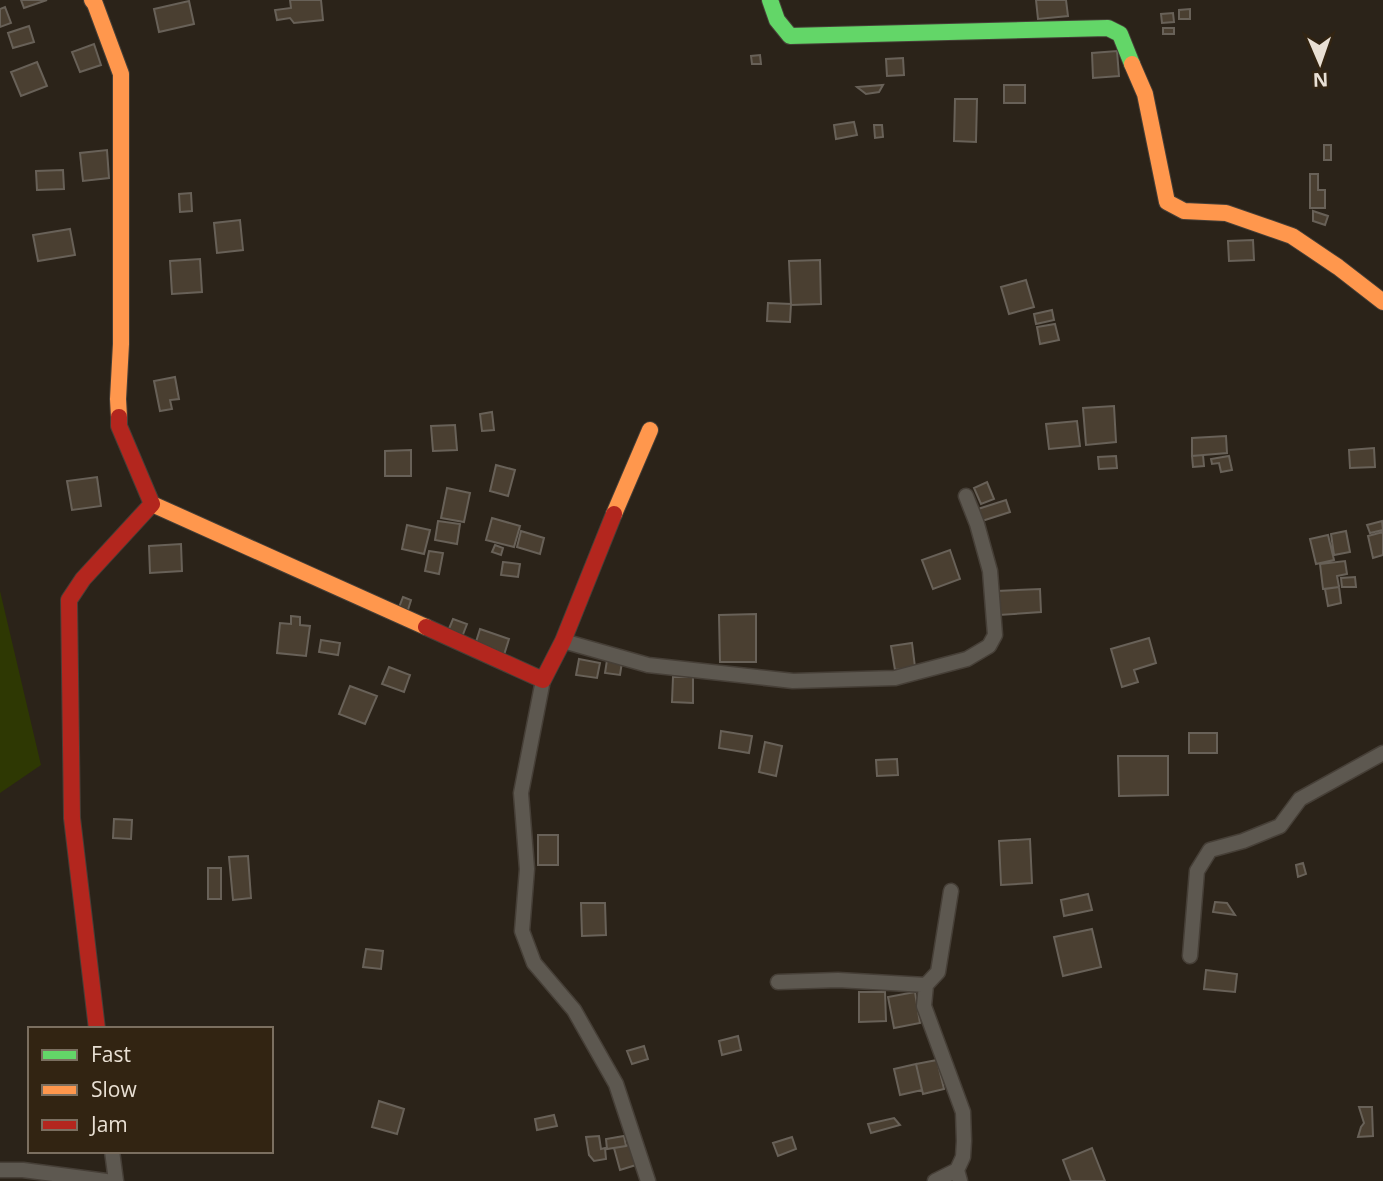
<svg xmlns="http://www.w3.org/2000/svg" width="1383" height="1181" viewBox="0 0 1383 1181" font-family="'Open Sans',sans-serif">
  <rect width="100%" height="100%" fill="#2b2319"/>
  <path fill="#2e3803" d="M 0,591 L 41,765 L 0,793 Z"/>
  <path fill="#4a3f31" stroke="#686158" stroke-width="2" d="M 21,0 L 47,0 L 24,8 Z
    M 290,0 L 321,0 L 323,20 L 294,23 L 290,18 L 277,20 L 275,10 L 291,8 Z
    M 1036,0 L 1066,0 L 1068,16 L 1038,19 Z
    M 189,1 L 194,24 L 159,32 L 154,9 Z
    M 5,7 L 11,23 L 0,27 L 0,9 Z
    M 1190,9 L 1190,19 L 1179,19 L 1179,10 Z
    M 1173,13 L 1174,22 L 1162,23 L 1161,14 Z
    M 29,26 L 34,42 L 13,48 L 8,33 Z
    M 1163,28 L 1174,28 L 1174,34 L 1163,34 Z
    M 94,44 L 101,65 L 80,72 L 72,52 Z
    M 1117,51 L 1119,76 L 1093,78 L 1092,53 Z
    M 760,55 L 761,64 L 752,64 L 751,56 Z
    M 903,58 L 904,75 L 887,76 L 886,59 Z
    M 37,62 L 47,86 L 21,96 L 11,72 Z
    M 883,85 L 879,92 L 866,94 L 857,87 Z
    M 1004,85 L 1025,85 L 1025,103 L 1004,103 Z
    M 955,99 L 977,99 L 976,142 L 954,141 Z
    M 854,122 L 857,135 L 836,139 L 834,125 Z
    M 874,125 L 882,125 L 883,137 L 875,138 Z
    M 1324,145 L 1331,145 L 1331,160 L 1324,160 Z
    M 107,150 L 109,178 L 83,181 L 80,153 Z
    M 63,170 L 64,189 L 37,190 L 36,171 Z
    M 1310,174 L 1318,174 L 1318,190 L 1325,190 L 1325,208 L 1310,208 Z
    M 191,193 L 192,211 L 180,212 L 179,194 Z
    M 1313,211 L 1328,216 L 1325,225 L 1313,221 Z
    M 240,220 L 243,250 L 217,253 L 214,223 Z
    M 70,229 L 75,255 L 38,261 L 33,235 Z
    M 1253,240 L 1254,260 L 1229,261 L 1228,241 Z
    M 200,259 L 202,292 L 172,294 L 170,261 Z
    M 820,260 L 821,304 L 791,305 L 789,261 Z
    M 1026,280 L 1034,307 L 1009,314 L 1001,287 Z
    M 768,303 L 791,304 L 790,322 L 767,321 Z
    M 1052,310 L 1054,320 L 1036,324 L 1034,314 Z
    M 1055,324 L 1059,340 L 1040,344 L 1037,327 Z
    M 175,377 L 179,399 L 170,400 L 172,409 L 160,411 L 154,381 Z
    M 1114,406 L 1116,442 L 1086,445 L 1083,408 Z
    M 492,412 L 494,430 L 482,431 L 480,414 Z
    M 1077,421 L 1080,446 L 1049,449 L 1046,424 Z
    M 455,425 L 457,450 L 433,451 L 431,426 Z
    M 1226,436 L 1227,453 L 1192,456 L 1192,438 Z
    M 1374,448 L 1375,467 L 1350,468 L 1349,450 Z
    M 411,450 L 411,476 L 385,476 L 385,451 Z
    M 1203,455 L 1204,466 L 1193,467 L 1192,456 Z
    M 1116,456 L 1117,468 L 1099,469 L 1098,457 Z
    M 1229,456 L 1232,470 L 1221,472 L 1219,463 L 1212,464 L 1211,459 Z
    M 496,465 L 515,470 L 508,496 L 490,491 Z
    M 97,477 L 101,506 L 72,510 L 67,481 Z
    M 987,482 L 994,499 L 981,504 L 974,488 Z
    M 447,488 L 470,493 L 464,522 L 441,518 Z
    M 1006,500 L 1010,512 L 982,521 L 978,509 Z
    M 492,518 L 520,526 L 514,547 L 486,540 Z
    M 438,521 L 460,524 L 457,544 L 435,540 Z
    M 1382,521 L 1383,530 L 1370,533 L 1367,525 Z
    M 407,525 L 430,530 L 424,554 L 402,549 Z
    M 521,531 L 544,538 L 540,554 L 517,547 Z
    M 1346,531 L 1350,552 L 1334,555 L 1331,534 Z
    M 1383,532 L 1383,555 L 1373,558 L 1368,536 Z
    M 1328,535 L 1334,560 L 1316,564 L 1310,539 Z
    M 181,544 L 182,571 L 150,573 L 149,546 Z
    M 495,545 L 503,548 L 501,555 L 492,552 Z
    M 950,550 L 960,579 L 933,589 L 922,560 Z
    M 429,551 L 443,553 L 439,574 L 425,571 Z
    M 1345,561 L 1347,574 L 1337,576 L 1339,587 L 1323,589 L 1320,564 Z
    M 503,562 L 520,564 L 518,577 L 501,575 Z
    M 1355,577 L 1356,587 L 1342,587 L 1341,578 Z
    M 1339,587 L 1341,603 L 1328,606 L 1325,589 Z
    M 1040,589 L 1041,612 L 999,615 L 997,591 Z
    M 403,597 L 411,600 L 407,613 L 398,610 Z
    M 756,614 L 756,662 L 720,662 L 719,615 Z
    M 291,616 L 300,617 L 300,625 L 310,626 L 306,656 L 277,653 L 280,623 L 291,624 Z
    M 453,619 L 467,624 L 462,637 L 448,631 Z
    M 480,629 L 509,639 L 504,655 L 475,645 Z
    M 1149,638 L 1156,663 L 1134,670 L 1138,682 L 1122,687 L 1111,649 Z
    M 321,640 L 340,643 L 338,655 L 319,652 Z
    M 912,643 L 915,667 L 895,670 L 891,646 Z
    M 579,659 L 600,663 L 597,678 L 576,675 Z
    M 607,660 L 622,662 L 620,675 L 605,673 Z
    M 389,667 L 410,675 L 404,692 L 382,684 Z
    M 673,677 L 693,677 L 693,703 L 672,702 Z
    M 350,686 L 377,696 L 365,724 L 339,714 Z
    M 721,731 L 752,736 L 749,753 L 719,748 Z
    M 1189,733 L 1217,733 L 1217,753 L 1189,753 Z
    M 765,742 L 782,746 L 776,776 L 759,772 Z
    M 1118,756 L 1168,756 L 1168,795 L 1119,796 Z
    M 897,759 L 898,775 L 877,776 L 876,760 Z
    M 114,819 L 132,820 L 131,839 L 113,838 Z
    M 538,835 L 558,835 L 558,865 L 538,865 Z
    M 1030,839 L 1032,883 L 1001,885 L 999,841 Z
    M 248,856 L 251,898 L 233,900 L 229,857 Z
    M 1303,863 L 1306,874 L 1298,877 L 1296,865 Z
    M 208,868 L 221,868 L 221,899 L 208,899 Z
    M 1088,894 L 1092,910 L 1064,916 L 1061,900 Z
    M 1215,902 L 1227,903 L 1235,915 L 1213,912 Z
    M 581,903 L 605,903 L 606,935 L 582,936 Z
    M 1092,929 L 1101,967 L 1063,976 L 1054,937 Z
    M 366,949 L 383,951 L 381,969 L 363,967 Z
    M 1206,970 L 1237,974 L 1235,992 L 1204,989 Z
    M 859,992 L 885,992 L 886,1021 L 859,1022 Z
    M 915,992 L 920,1023 L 894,1028 L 888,997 Z
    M 738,1036 L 741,1050 L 722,1055 L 719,1041 Z
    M 644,1046 L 648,1059 L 632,1064 L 627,1051 Z
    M 937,1060 L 944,1089 L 923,1094 L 916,1064 Z
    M 916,1064 L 922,1090 L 900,1095 L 894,1069 Z
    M 379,1101 L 404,1109 L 397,1134 L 372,1127 Z
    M 1359,1107 L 1372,1107 L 1373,1136 L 1358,1137 L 1361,1127 L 1364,1123 Z
    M 554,1115 L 557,1126 L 537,1130 L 535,1119 Z
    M 894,1118 L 900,1125 L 871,1133 L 868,1124 Z
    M 599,1136 L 601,1149 L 605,1148 L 606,1159 L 594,1161 L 589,1155 L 586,1137 Z
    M 624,1136 L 626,1146 L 607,1149 L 606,1139 Z
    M 792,1137 L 796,1149 L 778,1156 L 773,1143 Z
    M 630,1144 L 636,1165 L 620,1170 L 614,1148 L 626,1146 Z
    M 1092,1148 L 1105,1181 L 1071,1181 L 1063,1160 Z"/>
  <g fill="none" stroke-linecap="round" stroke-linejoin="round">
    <g stroke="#463f37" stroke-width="17">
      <path id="street" d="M 563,641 L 648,665 L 793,681 L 895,678 L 967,659 L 989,646 L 995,635 L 990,571 L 977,524 L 966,496
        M 543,680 L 521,793 L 527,869 L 522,931 L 534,963 L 574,1010 L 616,1084 L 648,1181
        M 951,891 L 938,972 L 926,985 L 924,1006 L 963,1112 L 964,1141 L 963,1157 L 957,1170 L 960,1181
        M 1190,956 L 1197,871 L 1210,850 L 1243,841 L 1280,826 L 1300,799 L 1383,753
        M 778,982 L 838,980 L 926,985
        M 112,1151 L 116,1181
        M 0,1170 L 23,1170 L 106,1181
        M 935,1181 L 957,1170"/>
    </g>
    <g stroke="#463f37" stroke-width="18">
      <path id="fast" d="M 770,0 L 777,20 L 790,36 L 1108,28 L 1120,34 L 1132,64"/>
    </g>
    <g stroke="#463f37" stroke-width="18">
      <path id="slow" d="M 92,0 L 95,4 L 121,74 L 121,344 L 118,399 L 119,417
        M 1132,64 L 1145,94 L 1167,202 L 1184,211 L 1226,213 L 1292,236 L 1338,267 L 1383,302
        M 152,504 L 426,627
        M 614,514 L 650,430"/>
    </g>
    <g stroke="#463f37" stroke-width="18">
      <path id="jam" d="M 426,627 L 543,680 L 563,641 L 614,514
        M 97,1029 L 72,818 L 69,600 L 83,579 L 152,504 L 119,426 L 119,417"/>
    </g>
    <use href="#street" stroke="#5d5850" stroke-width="14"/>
    <use href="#fast" stroke="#63d668" stroke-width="16"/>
    <use href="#slow" stroke="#ff974d" stroke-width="16"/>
    <use href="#jam" stroke="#b3261e" stroke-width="16"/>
  </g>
  <rect x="28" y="1027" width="245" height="126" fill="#322412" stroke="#7b6f60" stroke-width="2"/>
  <rect x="42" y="1050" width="35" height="10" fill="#63d668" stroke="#7b6f60" stroke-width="2"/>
  <text x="91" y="1062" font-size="21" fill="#e9e0d4">Fast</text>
  <rect x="42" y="1085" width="35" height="10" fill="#ff974d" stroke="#7b6f60" stroke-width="2"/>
  <text x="91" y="1097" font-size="21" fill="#e9e0d4">Slow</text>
  <rect x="42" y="1120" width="35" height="10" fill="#b3261e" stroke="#7b6f60" stroke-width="2"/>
  <text x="91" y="1132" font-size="21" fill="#e9e0d4">Jam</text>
  <g transform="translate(1320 63) rotate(178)" stroke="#322412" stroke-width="5" paint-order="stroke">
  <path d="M0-5L12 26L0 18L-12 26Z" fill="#e9e0d4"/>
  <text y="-10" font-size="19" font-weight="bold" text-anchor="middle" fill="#e9e0d4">N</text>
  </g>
</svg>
